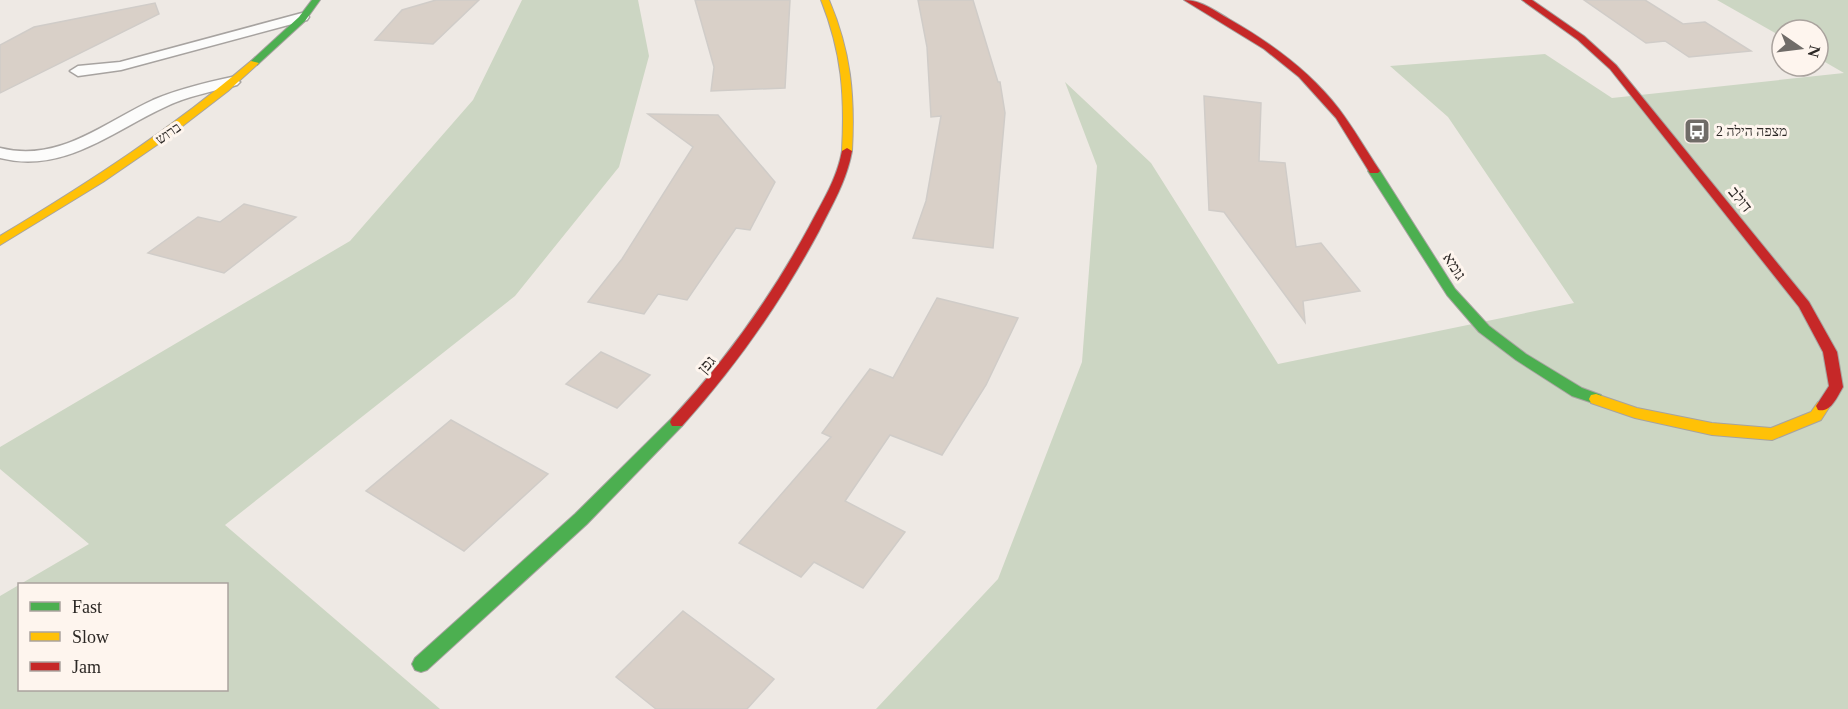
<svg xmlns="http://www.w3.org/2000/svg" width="1848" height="709" viewBox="0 0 1848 709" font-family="'Times New Roman','Noto Sans Hebrew',serif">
  <rect width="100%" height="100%" fill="#eee9e4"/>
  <path fill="#ccd6c3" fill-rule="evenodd" d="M 522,0 L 638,0 L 649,56 L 619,167 L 515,296 L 225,525 L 440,709 L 0,709 L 0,596 L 89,544 L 0,469 L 0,447 L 350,241 L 473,100 ZM 226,584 L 226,690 L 20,690 L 20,584 Z
    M 1717,0 L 1848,0 L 1848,709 L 876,709 L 998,579 L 1082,362 L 1097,166 L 1065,82 L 1151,163 L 1278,364 L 1574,303 L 1448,117 L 1390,66 L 1545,54 L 1612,98 L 1844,73 L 1818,58 L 1818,30 L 1782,30 L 1782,37 Z"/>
  <path fill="#d9d0c8" stroke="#d0ccc8" stroke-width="1.5" d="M 436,0 L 479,0 L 433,44 L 375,40 L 402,10 Z
    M 695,0 L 790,0 L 785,88 L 711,91 L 714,67 Z
    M 918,0 L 973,0 L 998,82 L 1000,82 L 1005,113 L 993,248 L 913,238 L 926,201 L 941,116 L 931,117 L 927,47 Z
    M 1584,0 L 1645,0 L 1683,24 L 1705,22 L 1751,51 L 1689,57 L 1665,41 L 1646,43 Z
    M 155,3 L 159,14 L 0,93 L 0,45 L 34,27 Z
    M 1204,96 L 1261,103 L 1259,161 L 1285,163 L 1296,247 L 1321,243 L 1360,291 L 1303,301 L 1305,322 L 1224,212 L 1209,210 Z
    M 648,114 L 718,115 L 775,182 L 750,230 L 736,228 L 687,300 L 658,294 L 644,314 L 588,302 L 622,259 L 693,147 Z
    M 244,204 L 296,217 L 224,273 L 148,253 L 198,217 L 220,222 Z
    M 937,298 L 1018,318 L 986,385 L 942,455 L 890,435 L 845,501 L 905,532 L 863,588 L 814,562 L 801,577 L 739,543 L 831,437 L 822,433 L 870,369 L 893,378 Z
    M 601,352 L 650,375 L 617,408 L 566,384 Z
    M 451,420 L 548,474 L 464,551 L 366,491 Z
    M 683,611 L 774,679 L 747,709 L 656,709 L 616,677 Z"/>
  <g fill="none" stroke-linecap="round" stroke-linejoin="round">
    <g stroke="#a7a3a0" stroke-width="3">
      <path id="lane" d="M 302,13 L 307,14 L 309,17 L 307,20 L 121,70 L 78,76 L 70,71 L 78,66 L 120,62 Z
        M 232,77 L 240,82 L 237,85 C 211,92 187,96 163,108 C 110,133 62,174 0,158 L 0,148 C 59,163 103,123 153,100 C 179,89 204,83 232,77 Z"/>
    </g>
    <g stroke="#a7a3a0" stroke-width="2">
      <path id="fast" d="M 312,0 L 320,0 L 305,21 L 257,65 L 251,65 L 251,61 L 299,17 Z
        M 1374,168 L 1380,171 L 1455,289 L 1489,326 L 1526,354 L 1582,388 L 1601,395 L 1603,399 L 1601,403 L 1596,404 L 1572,396 L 1516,360 L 1479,332 L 1447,295 L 1368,171 Z
        M 677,417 L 682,418 L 684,422 L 682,426 L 587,524 L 427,670 L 421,672 L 415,670 L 412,664 L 415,658 L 575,514 L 672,418 Z"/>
    </g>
    <g stroke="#a7a3a0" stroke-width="2">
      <path id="slow" d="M 821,0 L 829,0 C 851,52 855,95 852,151 L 847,154 L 842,151 C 845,95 842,53 821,0 Z
        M 251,61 L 259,63 L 228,91 L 167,138 L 103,182 L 0,245 L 0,236 C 88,183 173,128 251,61 Z
        M 1596,394 L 1637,408 L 1712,423 L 1771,428 L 1811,412 L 1818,402 L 1828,402 L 1830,406 L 1821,420 L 1772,440 L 1712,435 L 1635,418 L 1591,403 L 1589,399 L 1591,395 Z"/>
    </g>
    <g stroke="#a7a3a0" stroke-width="2">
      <path id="jam" d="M 1184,0 C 1201,0 1215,11 1229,19 C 1271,43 1310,71 1339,109 C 1354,129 1366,150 1380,171 L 1378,173 L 1370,173 L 1336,118 L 1299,77 L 1264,49 Z
        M 1522,0 L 1532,0 L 1584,36 L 1616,65 L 1809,302 L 1837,352 L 1843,387 C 1837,397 1831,413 1818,410 L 1816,406 L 1829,386 L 1823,352 L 1799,307 L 1610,69 L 1578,40 Z
        M 847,148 L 852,151 C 847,180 832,205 819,231 C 781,302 736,366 682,426 L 672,426 L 670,422 L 672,418 C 726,360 771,297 809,227 C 822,202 837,179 842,151 Z"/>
    </g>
    <use href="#lane" fill="#fcfcfb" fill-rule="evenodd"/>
    <use href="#fast" fill="#4caf50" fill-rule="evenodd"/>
    <use href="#slow" fill="#ffc107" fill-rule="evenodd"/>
    <use href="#jam" fill="#c62828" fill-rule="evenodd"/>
  </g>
  <defs>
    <g id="bus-square" transform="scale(1.35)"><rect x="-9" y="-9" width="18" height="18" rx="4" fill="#706c68" stroke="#fef5ee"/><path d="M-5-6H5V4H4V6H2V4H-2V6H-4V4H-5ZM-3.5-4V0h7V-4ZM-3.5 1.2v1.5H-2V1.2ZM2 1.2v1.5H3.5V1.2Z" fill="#fff"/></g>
  </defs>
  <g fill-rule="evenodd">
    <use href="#bus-square" x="1697" y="131"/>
  </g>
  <g text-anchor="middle" stroke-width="6" stroke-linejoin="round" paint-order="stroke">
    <g font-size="14" fill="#2c2825" stroke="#fef5ee" text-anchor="start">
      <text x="1716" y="136">מצפה הילה 2</text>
    </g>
    <g font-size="14" fill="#2c2825" stroke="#fef5ee">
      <text transform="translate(168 133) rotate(-35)" y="5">ברוש</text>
    </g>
    <g font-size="16" fill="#2c2825" stroke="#fef5ee">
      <text transform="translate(1741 199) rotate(51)" y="6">דולב</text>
      <text transform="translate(1455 266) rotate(57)" y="6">גומא</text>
      <text transform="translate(706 364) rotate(-49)" y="6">גפן</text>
    </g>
  </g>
  <rect x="18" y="583" width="210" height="108" fill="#fef5ee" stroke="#aaa39e" stroke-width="1.5"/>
  <rect x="30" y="602" width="30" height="9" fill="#4caf50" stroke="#aaa39e" stroke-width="1.5"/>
  <text x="72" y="613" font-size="18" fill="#2c2825">Fast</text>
  <rect x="30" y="632" width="30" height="9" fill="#ffc107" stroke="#aaa39e" stroke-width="1.5"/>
  <text x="72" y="643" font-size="18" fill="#2c2825">Slow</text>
  <rect x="30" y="662" width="30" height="9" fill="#c62828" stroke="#aaa39e" stroke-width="1.5"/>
  <text x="72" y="673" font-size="18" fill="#2c2825">Jam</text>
  <g transform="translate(1800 48) rotate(104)"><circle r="28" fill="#fef5ee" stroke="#aaa39e" stroke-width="1.5"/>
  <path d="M0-4.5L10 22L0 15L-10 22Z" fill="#706c68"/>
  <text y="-9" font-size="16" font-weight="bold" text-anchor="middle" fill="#2c2825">N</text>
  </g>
</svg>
